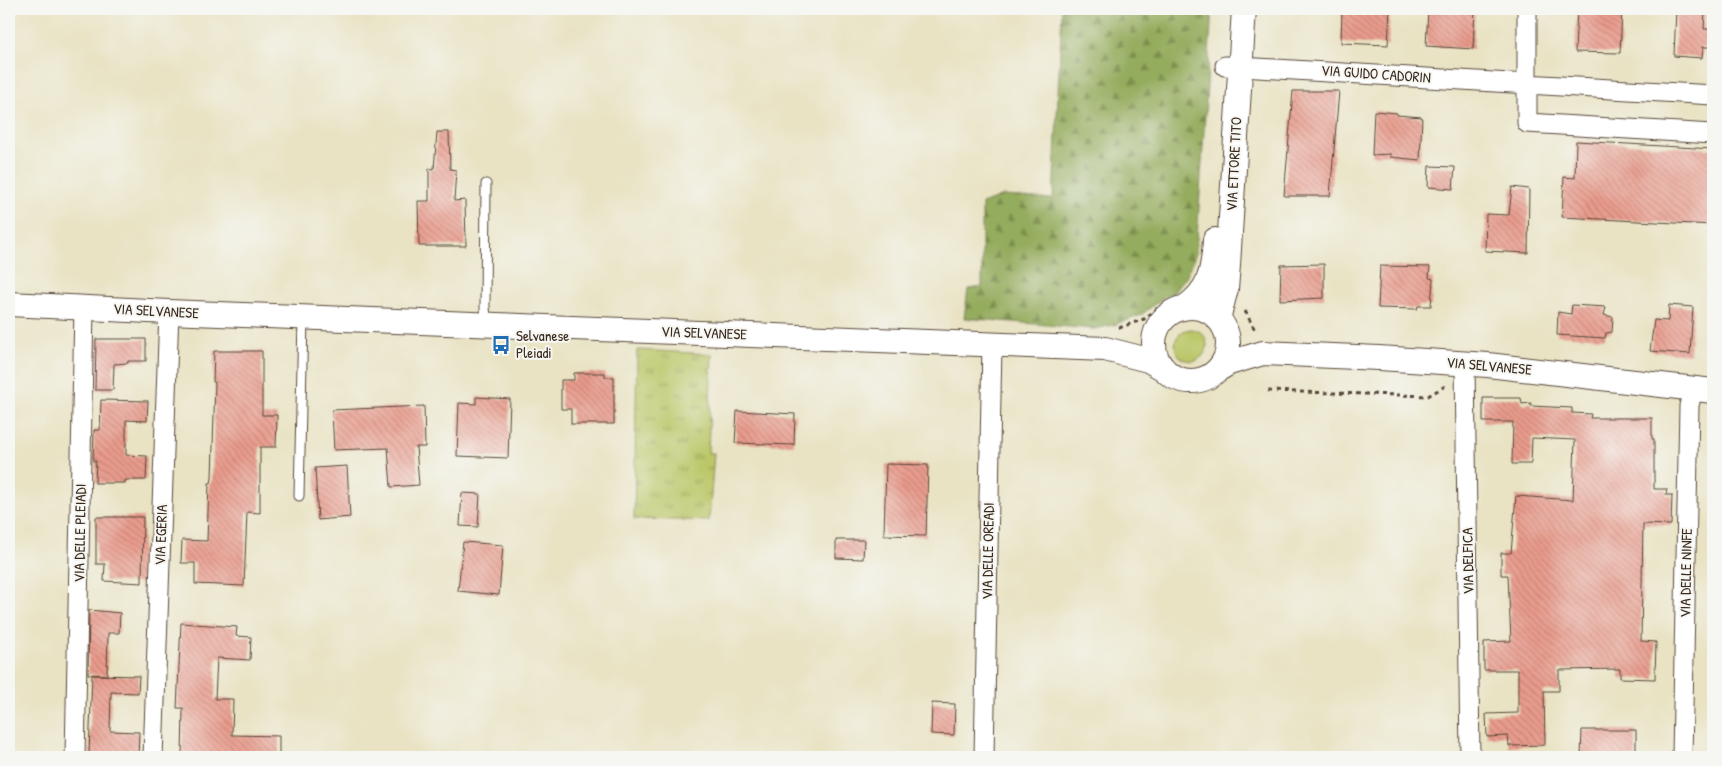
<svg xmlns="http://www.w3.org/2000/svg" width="1722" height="766" viewBox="0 0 1722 766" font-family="'Patrick Hand',sans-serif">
  <defs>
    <pattern id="grass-tufts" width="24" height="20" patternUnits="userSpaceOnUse" patternTransform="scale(1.25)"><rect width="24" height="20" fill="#bbc769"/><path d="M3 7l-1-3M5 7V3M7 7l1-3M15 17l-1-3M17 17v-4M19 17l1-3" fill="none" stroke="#99a256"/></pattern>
    <pattern id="forest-firs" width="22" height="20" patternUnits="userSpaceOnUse" patternTransform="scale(1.25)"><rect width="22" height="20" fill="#94ac5d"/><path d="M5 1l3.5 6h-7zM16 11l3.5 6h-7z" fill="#7a8c4c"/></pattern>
    <pattern id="building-back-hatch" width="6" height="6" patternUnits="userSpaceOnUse" patternTransform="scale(1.25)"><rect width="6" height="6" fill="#ea9c8d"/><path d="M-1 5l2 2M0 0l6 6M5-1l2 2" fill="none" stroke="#bf7f73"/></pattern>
  </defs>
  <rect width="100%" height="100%" fill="#f6f6f2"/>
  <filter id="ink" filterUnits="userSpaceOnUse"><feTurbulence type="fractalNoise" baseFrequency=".02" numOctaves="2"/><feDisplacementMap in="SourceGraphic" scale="10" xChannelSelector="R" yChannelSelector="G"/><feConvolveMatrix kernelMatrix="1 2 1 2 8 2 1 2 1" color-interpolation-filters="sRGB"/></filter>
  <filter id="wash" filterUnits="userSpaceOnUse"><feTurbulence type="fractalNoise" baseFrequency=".0096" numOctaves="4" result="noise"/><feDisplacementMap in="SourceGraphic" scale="20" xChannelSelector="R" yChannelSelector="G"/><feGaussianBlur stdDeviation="1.12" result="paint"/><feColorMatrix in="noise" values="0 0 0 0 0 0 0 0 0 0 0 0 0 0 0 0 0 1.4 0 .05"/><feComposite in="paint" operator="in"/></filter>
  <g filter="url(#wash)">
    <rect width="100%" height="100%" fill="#e9e3c4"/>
    <path fill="url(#grass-tufts)" stroke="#7b7844" d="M 637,350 L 712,354 L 708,453 L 714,453 L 709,521 L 634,519 Z"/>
    <path fill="url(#forest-firs)" stroke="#686b3e" d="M 1062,9 L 1212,9 L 1196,253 L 1186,277 L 1173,293 L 1164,297 L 1141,315 L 1114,325 L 1094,329 L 964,318 L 968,289 L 982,287 L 982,204 L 1003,196 L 1053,199 Z"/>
    <path fill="#bbc769" stroke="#7b7844" d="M1175 345a16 16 0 1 1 32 0a16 16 0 1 1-32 0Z"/>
    <g id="blocks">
      <path fill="url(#building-back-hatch)" d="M 1342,9 L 1390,9 L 1388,45 L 1341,43 Z
        M 1428,9 L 1475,9 L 1473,49 L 1426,46 Z
        M 1577,9 L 1622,9 L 1620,53 L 1575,52 Z
        M 1676,9 L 1705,9 L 1704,29 L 1713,29 L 1713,47 L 1703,47 L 1702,58 L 1674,56 Z
        M 1293,91 L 1339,91 L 1330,196 L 1284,196 Z
        M 1374,111 L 1397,113 L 1397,115 L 1422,117 L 1420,160 L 1390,157 L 1391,154 L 1372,155 Z
        M 437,132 L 449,132 L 450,169 L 456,170 L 454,201 L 465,200 L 466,246 L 419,246 L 418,201 L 429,201 L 429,168 L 434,169 Z
        M 1576,141 L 1713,149 L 1713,225 L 1562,217 L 1564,177 L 1575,178 Z
        M 1429,166 L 1455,167 L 1453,189 L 1428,187 Z
        M 1512,187 L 1529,189 L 1528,253 L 1485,251 L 1486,214 L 1509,215 Z
        M 1324,264 L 1324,298 L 1280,300 L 1281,265 Z
        M 1380,266 L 1430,267 L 1429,278 L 1433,279 L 1431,306 L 1418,306 L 1417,309 L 1378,308 Z
        M 1572,305 L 1606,307 L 1604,315 L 1613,317 L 1612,332 L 1606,333 L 1605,338 L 1557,335 L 1558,312 L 1571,314 Z
        M 1669,305 L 1693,307 L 1690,354 L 1650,351 L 1654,320 L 1668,321 Z
        M 96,339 L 146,339 L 146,361 L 128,361 L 128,363 L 114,364 L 113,390 L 95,390 Z
        M 214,351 L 262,351 L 262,415 L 277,415 L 276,447 L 260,447 L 260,513 L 247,512 L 244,586 L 195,584 L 195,563 L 181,563 L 182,540 L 207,541 L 209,483 L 211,483 L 212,478 L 215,382 L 213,382 Z
        M 574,373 L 605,373 L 605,377 L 614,377 L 614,424 L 571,424 L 571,409 L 561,409 L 561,380 L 574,380 Z
        M 476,397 L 510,399 L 508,458 L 457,456 L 459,403 L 476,404 Z
        M 1483,398 L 1521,398 L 1522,404 L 1531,403 L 1531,406 L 1572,408 L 1572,413 L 1591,414 L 1590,418 L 1652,418 L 1652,439 L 1654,439 L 1654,489 L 1667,489 L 1666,495 L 1672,495 L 1671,525 L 1643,524 L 1641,641 L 1656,642 L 1655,679 L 1620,678 L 1620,669 L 1559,670 L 1559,691 L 1544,691 L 1545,745 L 1509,746 L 1508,736 L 1487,737 L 1486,714 L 1518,713 L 1518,670 L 1484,670 L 1484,642 L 1511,641 L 1508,575 L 1501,575 L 1501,553 L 1511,553 L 1516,496 L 1573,500 L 1575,440 L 1532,438 L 1531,464 L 1512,464 L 1513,422 L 1483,422 Z
        M 101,400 L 148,401 L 147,421 L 126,420 L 126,455 L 147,456 L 146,480 L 125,480 L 125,483 L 95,483 L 96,461 L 93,461 L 94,430 L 100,430 Z
        M 424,406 L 425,447 L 416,447 L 419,485 L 391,487 L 388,448 L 334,450 L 332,410 Z
        M 737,411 L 795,414 L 794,445 L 735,443 Z
        M 886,464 L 928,465 L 926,536 L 884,535 Z
        M 347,466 L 350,517 L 318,520 L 315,468 Z
        M 462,493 L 480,494 L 478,527 L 460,526 Z
        M 96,517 L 143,517 L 142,583 L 104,581 L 105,564 L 96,564 Z
        M 836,540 L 864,540 L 863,559 L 836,558 Z
        M 463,542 L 503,545 L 499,595 L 458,591 Z
        M 89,610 L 120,613 L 119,633 L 108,633 L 107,675 L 88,674 Z
        M 181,623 L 237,627 L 236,636 L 251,637 L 250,660 L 217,658 L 215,699 L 233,699 L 232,735 L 279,736 L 279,757 L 182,757 L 183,708 L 177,708 Z
        M 92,675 L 139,676 L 138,693 L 111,692 L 110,731 L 139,732 L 138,757 L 89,755 Z
        M 932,703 L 955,704 L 954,735 L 931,734 Z
        M 1582,730 L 1636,730 L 1636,757 L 1581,757 Z"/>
    </g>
  </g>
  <g filter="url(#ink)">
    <use href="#blocks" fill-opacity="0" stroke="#554637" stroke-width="1"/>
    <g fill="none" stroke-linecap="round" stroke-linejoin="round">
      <g stroke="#554637" stroke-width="11">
        <path id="service" d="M 486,184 L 485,308 L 487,324
          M 299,496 L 303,319"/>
      </g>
      <g stroke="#554637" stroke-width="21">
        <path id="minor" d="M 1527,9 L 1527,123 L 1713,134
          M 1225,66 L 1713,95
          M 1465,364 L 1470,757
          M 75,757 L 84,308
          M 153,757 L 169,312
          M 984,757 L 992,344
          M 1682,757 L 1689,406 L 1693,388"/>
      </g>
      <g stroke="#554637" stroke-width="26">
        <path id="tertiary" d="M 9,304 L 169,312 L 1105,349 L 1148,360 L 1164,369
          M1154 344a37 37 0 1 1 74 0a37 37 0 1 1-74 0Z
          M 1184,308 C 1211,290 1213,270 1215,240
          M 1218,319 L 1226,289 L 1228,265 L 1244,9
          M 1219,369 L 1229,363 L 1263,353 L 1379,358 L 1488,365 L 1713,391"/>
      </g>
      <path stroke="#554637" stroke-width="3" stroke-dasharray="4 4" stroke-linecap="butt" d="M 1245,311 L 1256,332
        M 1119,328 L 1144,319 L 1162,305
        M 1268,391 L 1428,396 L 1445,386"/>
      <use href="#service" stroke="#fff" stroke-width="9"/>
      <use href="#minor" stroke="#fff" stroke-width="19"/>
      <use href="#tertiary" stroke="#fff" stroke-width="24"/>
    </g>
  </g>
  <defs>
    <g id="bus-bare" transform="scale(1.5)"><path d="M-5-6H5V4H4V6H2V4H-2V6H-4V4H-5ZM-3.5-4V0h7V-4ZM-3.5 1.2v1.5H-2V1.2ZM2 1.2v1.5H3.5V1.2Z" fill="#1f6fb2" stroke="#f6f6f2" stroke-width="2.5" paint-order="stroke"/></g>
  </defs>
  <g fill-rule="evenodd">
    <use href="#bus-bare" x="501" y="345"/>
  </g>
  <g text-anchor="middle" stroke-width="4" stroke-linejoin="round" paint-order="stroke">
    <g font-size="15" fill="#3b2a1e" stroke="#f6f6f2">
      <text transform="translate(1376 74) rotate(4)" y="5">VIA GUIDO CADORIN</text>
      <text transform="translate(1234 164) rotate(-87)" y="5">VIA ETTORE TITO</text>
      <text transform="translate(156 311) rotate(3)" y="5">VIA SELVANESE</text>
      <text transform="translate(704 333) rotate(2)" y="5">VIA SELVANESE</text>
      <text transform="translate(1489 366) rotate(5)" y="5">VIA SELVANESE</text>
      <text transform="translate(80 533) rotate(-89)" y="5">VIA DELLE PLEIADI</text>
      <text transform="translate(161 535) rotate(-88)" y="5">VIA EGERIA</text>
      <text transform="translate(988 551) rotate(-89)" y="5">VIA DELLE OREADI</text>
      <text transform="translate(1468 561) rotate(-91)" y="5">VIA DELFICA</text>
      <text transform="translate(1686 573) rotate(-89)" y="5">VIA DELLE NINFE</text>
    </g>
    <g font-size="15" fill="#3b2a1e" stroke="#f6f6f2" text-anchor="start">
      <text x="516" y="341">Selvanese<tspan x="516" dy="17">Pleiadi</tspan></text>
    </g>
  </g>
  <rect width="1722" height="766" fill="none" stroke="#f6f6f2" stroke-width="30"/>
</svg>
